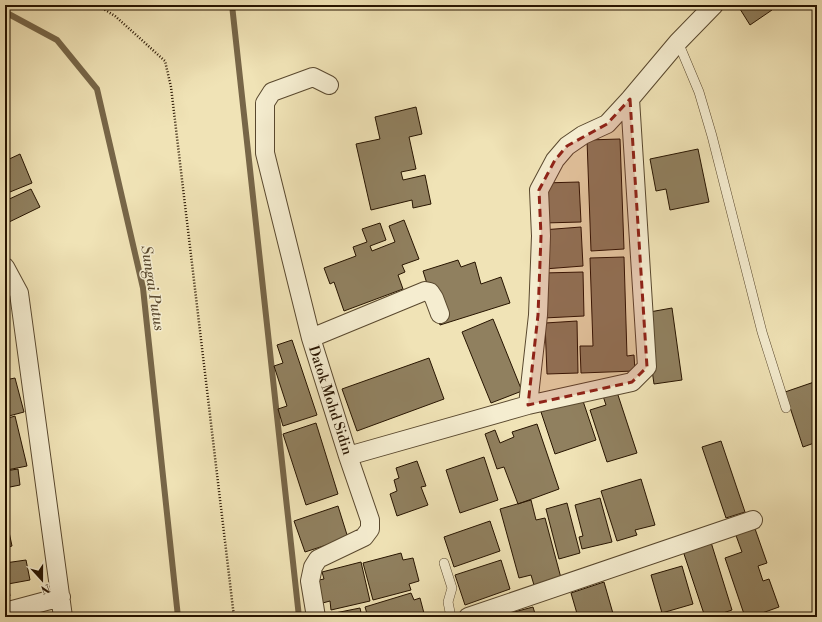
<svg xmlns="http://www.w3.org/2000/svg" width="822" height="622" viewBox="0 0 822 622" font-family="'Libre Bodoni',serif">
  <rect width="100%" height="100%" fill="#f0e3b6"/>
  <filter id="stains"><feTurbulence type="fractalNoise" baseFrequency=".005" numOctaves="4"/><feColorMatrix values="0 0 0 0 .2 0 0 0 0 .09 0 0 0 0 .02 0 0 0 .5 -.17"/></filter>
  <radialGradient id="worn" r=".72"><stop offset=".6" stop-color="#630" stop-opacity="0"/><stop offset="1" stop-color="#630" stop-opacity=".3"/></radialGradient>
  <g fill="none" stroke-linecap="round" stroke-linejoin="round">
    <path stroke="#776648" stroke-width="6" d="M 232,5 L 299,617
      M 5,12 L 57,40 L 97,89 L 143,288 L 178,617"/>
  </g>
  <path fill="#90805f" stroke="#271400" d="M 746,5 L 768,5 L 772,10 L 750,25 L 740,9 Z
    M 416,107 L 422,134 L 409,137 L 416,169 L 401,172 L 403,180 L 425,175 L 431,204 L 413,208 L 412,200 L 371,210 L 356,144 L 380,139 L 375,117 Z
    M 620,139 L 624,249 L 591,251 L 587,140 Z
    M 698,149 L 709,202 L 670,210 L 666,189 L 656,191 L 650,159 Z
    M 20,154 L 32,183 L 5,194 L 5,161 Z
    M 579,182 L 581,222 L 544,223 L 543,183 Z
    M 31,189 L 40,207 L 5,224 L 5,201 Z
    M 404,220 L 419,259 L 402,265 L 405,272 L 398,275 L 403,289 L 344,311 L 334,282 L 330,284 L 324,268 L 356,256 L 353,247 L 367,242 L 362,229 L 380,223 L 386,240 L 370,246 L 372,251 L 395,242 L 389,226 Z
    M 581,227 L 583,266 L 544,269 L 542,230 Z
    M 624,257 L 627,356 L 634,355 L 635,371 L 581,373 L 580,346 L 593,346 L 590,258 Z
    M 458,260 L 461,267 L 475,262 L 481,284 L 501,277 L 510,303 L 440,325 L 423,271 Z
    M 583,272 L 584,316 L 544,318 L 543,273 Z
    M 672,308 L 682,380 L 654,384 L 644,313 Z
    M 493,319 L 522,391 L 491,403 L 462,332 Z
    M 577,321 L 578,373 L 547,374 L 545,323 Z
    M 292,340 L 317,415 L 283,426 L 278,409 L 287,406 L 274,366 L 283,363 L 277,345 Z
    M 429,358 L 444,399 L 357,431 L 342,389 Z
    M 15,378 L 24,412 L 5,417 L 5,380 Z
    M 817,381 L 817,442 L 803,447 L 785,392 Z
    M 616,389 L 637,453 L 607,462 L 590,410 L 606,405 L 602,393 Z
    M 582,398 L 596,440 L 555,454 L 541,412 Z
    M 15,416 L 27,466 L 7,470 L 7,467 L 5,468 L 5,419 Z
    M 316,423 L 338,494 L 306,505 L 283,434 Z
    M 537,424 L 559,489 L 518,504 L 504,467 L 497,469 L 485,434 L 495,430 L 500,443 L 514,437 L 512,432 Z
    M 721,441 L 745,512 L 726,518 L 702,447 Z
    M 484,457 L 498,500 L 460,513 L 446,470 Z
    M 417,461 L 426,486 L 421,487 L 428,505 L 397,516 L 390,494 L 397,491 L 394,480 L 399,478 L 396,468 Z
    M 18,469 L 20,485 L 5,488 L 5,471 Z
    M 641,479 L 655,525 L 635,530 L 637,535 L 617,541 L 601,491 Z
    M 600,498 L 612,542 L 582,549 L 579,537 L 583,536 L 575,505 Z
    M 531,500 L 536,520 L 545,518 L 561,578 L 534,585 L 531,575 L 519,578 L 500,509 Z
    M 567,503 L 580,553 L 559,559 L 546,509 Z
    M 338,506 L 348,538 L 305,552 L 294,521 Z
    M 5,513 L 12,546 L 5,548 Z
    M 490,521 L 500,551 L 454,567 L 444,537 Z
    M 753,523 L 767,563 L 758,566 L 763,581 L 769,579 L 779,607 L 751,617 L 745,617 L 725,558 L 742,552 L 734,530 Z
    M 710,539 L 732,610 L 723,613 L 725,617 L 705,617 L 682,548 Z
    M 401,553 L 403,560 L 413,558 L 419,581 L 409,584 L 411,590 L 373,600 L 363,563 Z
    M 26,560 L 30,580 L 8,584 L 10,596 L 5,597 L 5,563 Z
    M 501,560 L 510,589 L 465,605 L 455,575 Z
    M 361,562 L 370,601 L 331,610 L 330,601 L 319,604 L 314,581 L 324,579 L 322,572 Z
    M 682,566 L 693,604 L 662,613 L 651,575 Z
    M 604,582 L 614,617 L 578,617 L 571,593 Z
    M 411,593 L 414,600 L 420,598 L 425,617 L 368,617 L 365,607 Z
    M 533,607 L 536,617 L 500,617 L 499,616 Z
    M 360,608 L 362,617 L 320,617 L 320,616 Z"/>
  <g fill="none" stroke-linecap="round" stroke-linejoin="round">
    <g stroke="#59482e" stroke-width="10">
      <path id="service" d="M 678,42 L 699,92 L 712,136 L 762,332 L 786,408
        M 444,563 L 452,588 L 448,602 L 451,617"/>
    </g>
    <g stroke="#59482e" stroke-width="20">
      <path id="minor" d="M 5,267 L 19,293 L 63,617
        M 311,338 L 425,291 L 430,292 L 434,298 L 440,314
        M 528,405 L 538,315 L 541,236 L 539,190 L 555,160 L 567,146 L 583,135 L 607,124 L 630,99 L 678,42 L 714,5
        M 348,456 L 528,405 L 632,382 L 647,367 L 630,99
        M 5,612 L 61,597
        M 316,617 L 310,581 L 313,567 L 318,559 L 364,537 L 370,529 L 370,520 L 348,456 L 311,338 L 265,153 L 265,103 L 272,92 L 313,77 L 329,85
        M 468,617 L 753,520"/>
    </g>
    <path stroke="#271400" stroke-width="2.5" stroke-dasharray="1 2" stroke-linecap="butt" d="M 97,5 L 115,16 L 165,61 L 171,87 L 234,617"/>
    <use href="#service" stroke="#f5edd0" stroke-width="9"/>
    <use href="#minor" stroke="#f5edd0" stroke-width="18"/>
  </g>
  <path fill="#8f2418" fill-opacity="0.2" stroke="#8f2418" stroke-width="3" stroke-dasharray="8 5" stroke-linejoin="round" d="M 630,99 L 647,367 L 632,382 L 528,405 L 538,315 L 541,236 L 539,190 L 555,160 L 567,146 L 607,124 Z"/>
  <g text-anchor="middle" stroke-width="3" stroke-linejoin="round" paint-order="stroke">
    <g font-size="14" fill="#271400" stroke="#f5edd0">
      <text transform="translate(331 400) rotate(72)" y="5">Datok Mohd Sidin</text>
    </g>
    <g font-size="15" font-style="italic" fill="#5c4b30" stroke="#f5edd0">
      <text transform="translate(153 288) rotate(81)" y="5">Sungai Putus</text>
    </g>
  </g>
  <rect width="822" height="622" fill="none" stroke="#f0e3b6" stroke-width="20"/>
  <rect x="6" y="6" width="810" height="610" fill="none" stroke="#271400" stroke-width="2"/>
  <rect x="10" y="10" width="802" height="602" fill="none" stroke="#271400"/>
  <g transform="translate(42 580) rotate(159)" stroke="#f5edd0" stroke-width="3" paint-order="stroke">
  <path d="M0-3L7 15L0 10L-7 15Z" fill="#271400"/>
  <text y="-6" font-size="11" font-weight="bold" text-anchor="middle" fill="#271400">N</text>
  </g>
  <rect width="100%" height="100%" filter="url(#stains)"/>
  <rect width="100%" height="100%" fill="url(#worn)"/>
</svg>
